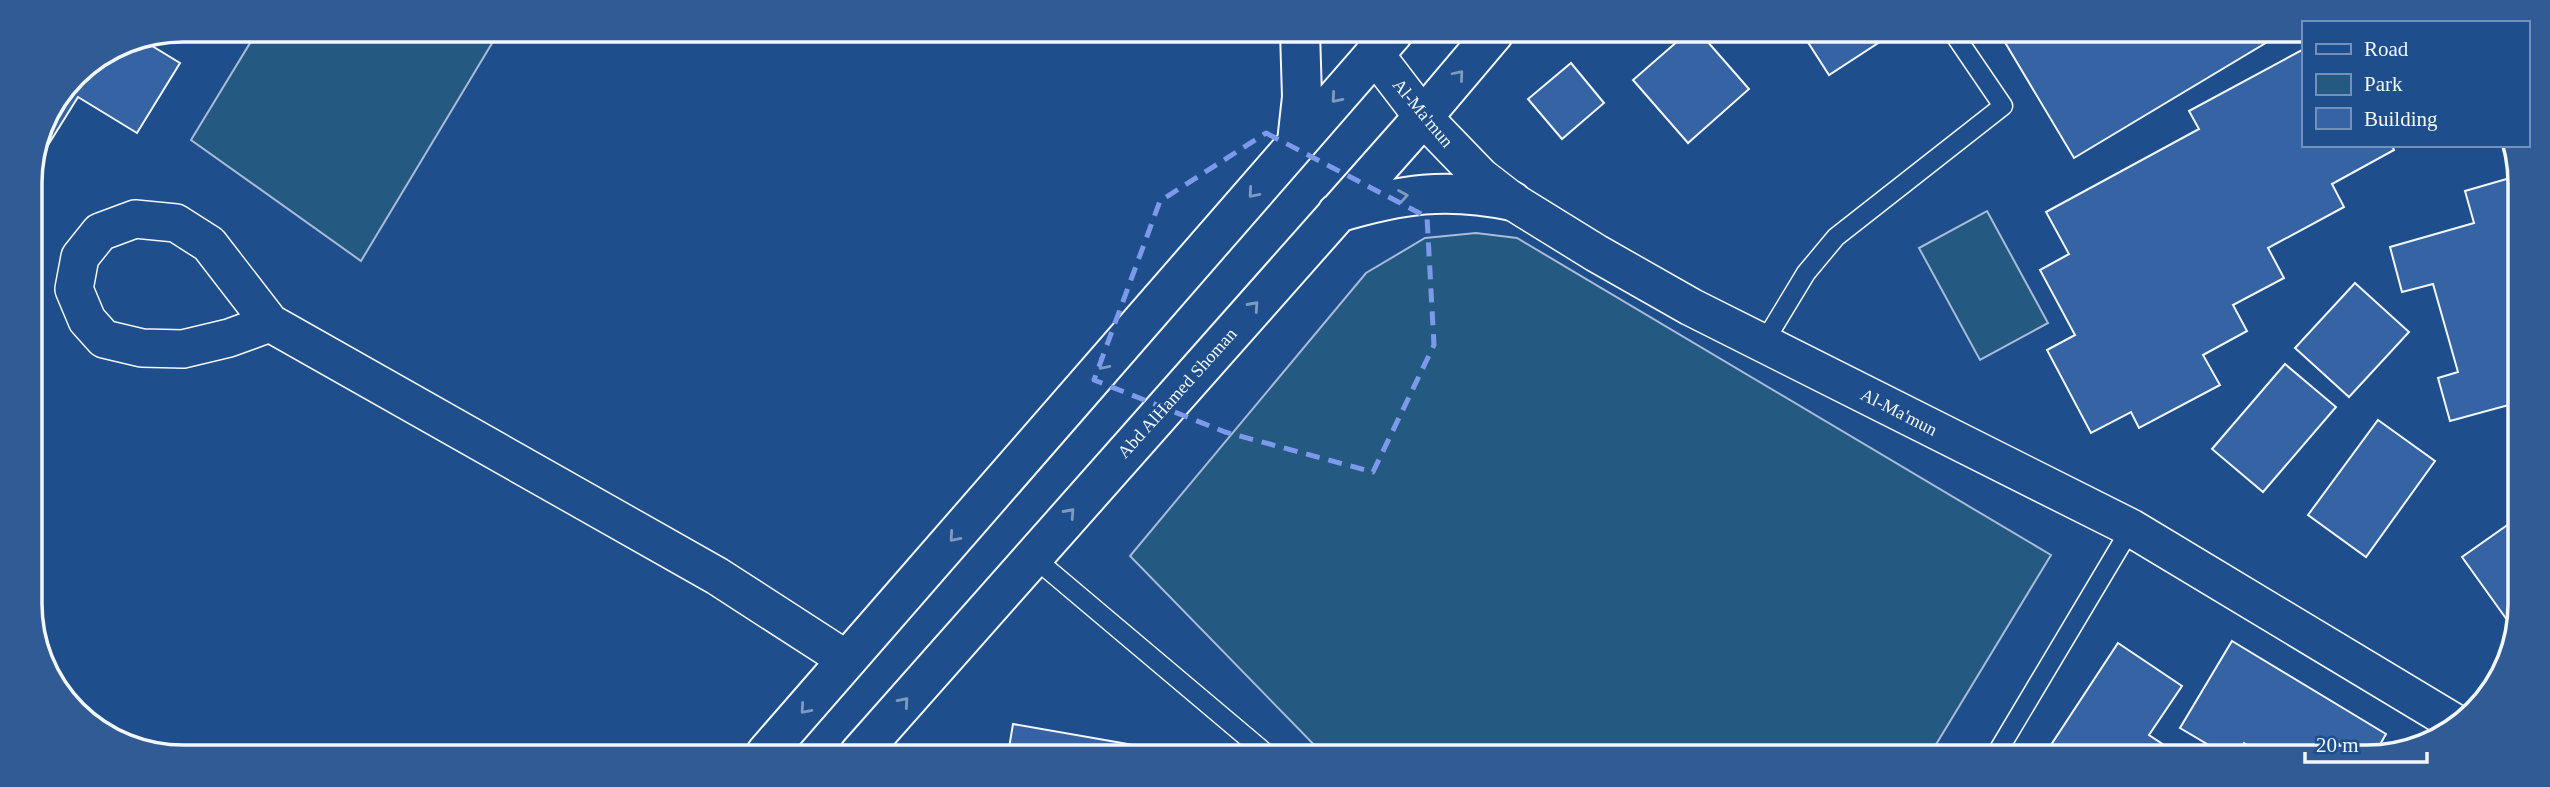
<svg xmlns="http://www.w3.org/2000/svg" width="2550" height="787" viewBox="0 0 2550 787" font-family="Georgia,serif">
  <rect width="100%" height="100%" fill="#1f4e8c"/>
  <path fill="#245a82" stroke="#a8bbd7" stroke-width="2" d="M 258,30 L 500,30 L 361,261 L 191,140 Z
    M 1987,211 L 2048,323 L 1980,360 L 1919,248 Z
    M 1476,233 L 1517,238 L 2051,555 L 1929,756 L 1324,755 L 1130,556 L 1366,273 L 1425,238 Z"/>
  <path fill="#3563a3" stroke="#f2f6ff" stroke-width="2" d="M 1687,33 L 1700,33 L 1749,89 L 1688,143 L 1633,80 Z
    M 1802,33 L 1892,34 L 1829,75 Z
    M 2000,34 L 2279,35 L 2074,158 Z
    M 139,38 L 180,63 L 137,133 L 78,97 L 30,174 L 42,124 L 75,74 L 124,41 Z
    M 2302,50 L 2303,145 L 2392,145 L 2394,150 L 2332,184 L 2344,207 L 2268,248 L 2284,278 L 2233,305 L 2247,331 L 2203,355 L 2220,385 L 2139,428 L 2131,412 L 2091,433 L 2047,350 L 2075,335 L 2040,270 L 2069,254 L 2046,212 L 2199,129 L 2189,111 Z
    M 1571,63 L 1604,103 L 1562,139 L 1528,99 Z
    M 2510,178 L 2517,205 L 2516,403 L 2450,421 L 2438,378 L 2458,372 L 2433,284 L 2402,292 L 2390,247 L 2474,223 L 2465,191 Z
    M 2355,283 L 2409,332 L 2349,397 L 2295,348 Z
    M 2285,364 L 2336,407 L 2263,492 L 2212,449 Z
    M 2378,420 L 2435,461 L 2366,557 L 2308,515 Z
    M 2516,519 L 2515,631 L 2462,557 Z
    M 2232,641 L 2386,734 L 2373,757 L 2268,757 L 2244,743 L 2236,757 L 2229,757 L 2180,728 Z
    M 2118,643 L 2182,686 L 2149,735 L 2182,757 L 2055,756 L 2047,751 Z
    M 1013,724 L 1185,754 L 1008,754 Z"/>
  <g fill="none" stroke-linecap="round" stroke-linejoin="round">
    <g stroke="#f2f6ff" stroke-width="21">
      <path id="lane" d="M 1763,344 L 1806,273 L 1836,237 L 2003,106 L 1954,34
        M 1032,556 L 1268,755
        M 1995,756 L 2131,528"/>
    </g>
    <g stroke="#f2f6ff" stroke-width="40">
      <path id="street" d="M 1374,53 L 1423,117 L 1481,177 L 1512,201 L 1596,253 L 1691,307 L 2131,528 L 2460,726
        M 270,323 L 229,338 L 183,349 L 142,348 L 104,339 L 87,320 L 74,289 L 80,257 L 100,232 L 135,219 L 176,223 L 209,244 L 270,323 L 717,576 L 847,660"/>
    </g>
    <g stroke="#f2f6ff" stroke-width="42">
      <path id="secondary" d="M 1297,142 L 1302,97 L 1300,32
        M 1337,213 C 1401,194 1446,187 1512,201
        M 766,753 L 1393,33
        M 859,754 L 1423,117 L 1494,33"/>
    </g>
    <use href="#lane" stroke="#1f4e8c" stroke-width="18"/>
    <use href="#street" stroke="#1f4e8c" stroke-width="37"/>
    <use href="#secondary" stroke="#1f4e8c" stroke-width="38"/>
  </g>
  <defs><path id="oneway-chevron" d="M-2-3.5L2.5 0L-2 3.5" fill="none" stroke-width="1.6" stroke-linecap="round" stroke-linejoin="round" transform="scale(1.75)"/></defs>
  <g stroke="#7e9ac0">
    <use href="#oneway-chevron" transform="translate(1459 75) rotate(-50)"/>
    <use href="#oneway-chevron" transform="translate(1336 98) rotate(131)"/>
    <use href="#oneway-chevron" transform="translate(1253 193) rotate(131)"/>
    <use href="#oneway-chevron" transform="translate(1403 196) rotate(-10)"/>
    <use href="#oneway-chevron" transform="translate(1254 306) rotate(-48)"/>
    <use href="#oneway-chevron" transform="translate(1103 365) rotate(131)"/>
    <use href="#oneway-chevron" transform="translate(1070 513) rotate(-48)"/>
    <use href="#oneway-chevron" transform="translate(954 537) rotate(131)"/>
    <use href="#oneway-chevron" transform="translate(904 702) rotate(-49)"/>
    <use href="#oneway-chevron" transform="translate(805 709) rotate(131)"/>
  </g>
  <path fill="none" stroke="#7d9aea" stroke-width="5" stroke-dasharray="14 9" stroke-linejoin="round" d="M 1266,133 L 1427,217 L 1434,345 L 1373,472 L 1225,432 L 1094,380 L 1160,201 Z"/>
  <g text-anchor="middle" stroke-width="5" stroke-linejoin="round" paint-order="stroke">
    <g font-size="18" fill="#f2f6ff" stroke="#1f4e8c">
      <text transform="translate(1423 113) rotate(50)" y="6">Al-Ma'mun</text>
      <text transform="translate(1177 393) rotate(-48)" y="6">Abd AlHamed Shoman</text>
      <text transform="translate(1899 412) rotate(27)" y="6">Al-Ma'mun</text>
    </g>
  </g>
  <path d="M0 0H2550V787H0ZM183 42H2367A141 141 0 0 1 2508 183V604A141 141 0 0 1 2367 745H183A141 141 0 0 1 42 604V183A141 141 0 0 1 183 42Z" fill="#305b95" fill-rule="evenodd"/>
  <path fill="none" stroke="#f2f6ff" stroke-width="3.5" d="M183 42H2367A141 141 0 0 1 2508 183V604A141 141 0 0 1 2367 745H183A141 141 0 0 1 42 604V183A141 141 0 0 1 183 42Z"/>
  <rect x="2302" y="21" width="228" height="126" fill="#1f4e8c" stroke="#7391ba" stroke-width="2"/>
  <rect x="2316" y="44" width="35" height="10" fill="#1f4e8c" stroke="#7391ba" stroke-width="2"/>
  <text x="2364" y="56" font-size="21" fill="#f2f6ff">Road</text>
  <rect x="2316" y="74" width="35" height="21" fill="#245a82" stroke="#7391ba" stroke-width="2"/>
  <text x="2364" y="91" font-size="21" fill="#f2f6ff">Park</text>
  <rect x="2316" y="108" width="35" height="21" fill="#3563a3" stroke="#7391ba" stroke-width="2"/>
  <text x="2364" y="126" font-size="21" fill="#f2f6ff">Building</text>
  <path d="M2305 752v10h122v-10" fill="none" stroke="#f2f6ff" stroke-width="3.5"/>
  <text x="2316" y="752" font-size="21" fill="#f2f6ff" stroke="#1f4e8c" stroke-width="5" paint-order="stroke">20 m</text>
</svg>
